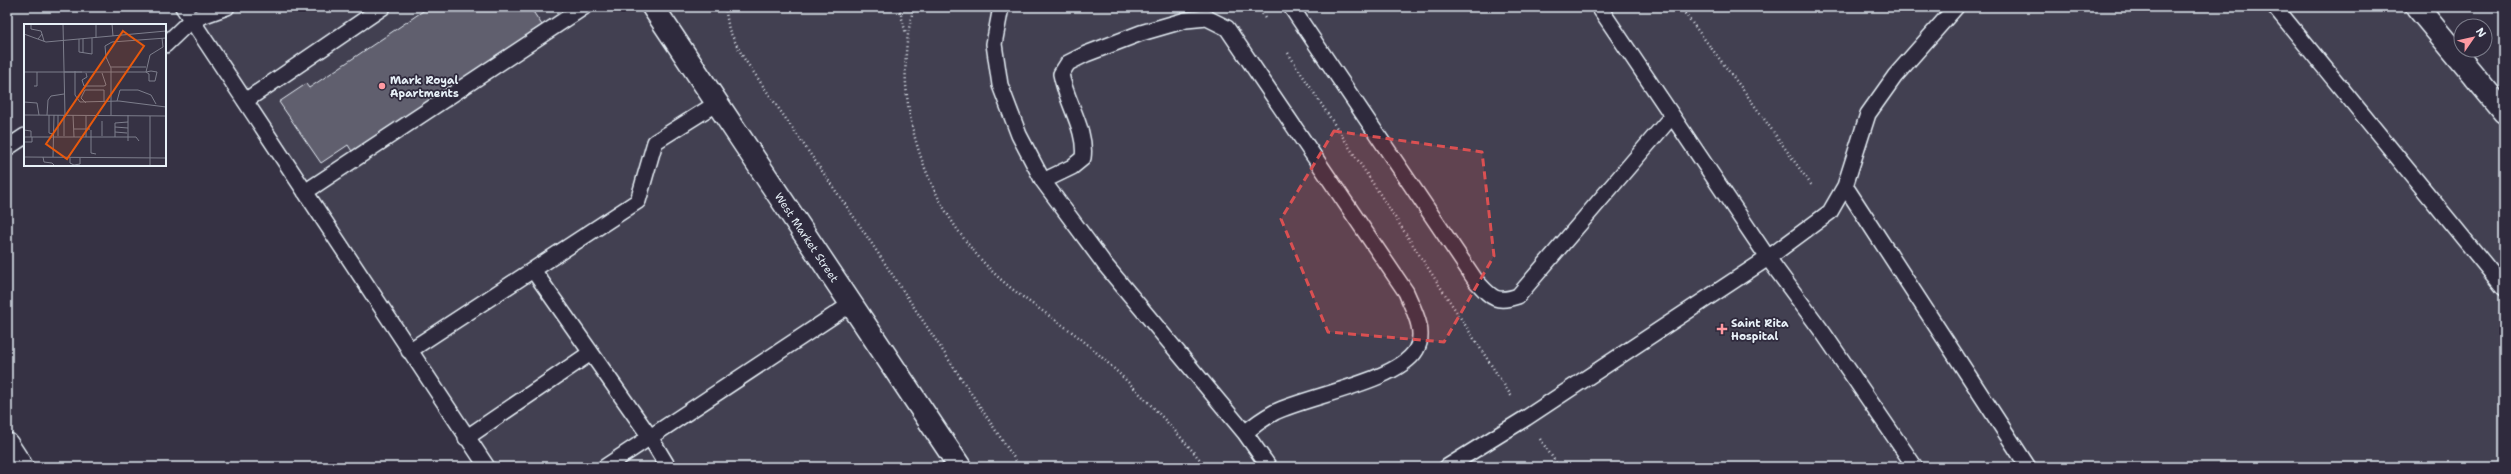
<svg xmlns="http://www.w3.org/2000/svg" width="2511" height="474" viewBox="0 0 2511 474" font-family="'Shantell Sans',sans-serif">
  <rect width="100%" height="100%" fill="#363244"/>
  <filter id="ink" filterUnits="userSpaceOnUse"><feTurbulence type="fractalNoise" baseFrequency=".025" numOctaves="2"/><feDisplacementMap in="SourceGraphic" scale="8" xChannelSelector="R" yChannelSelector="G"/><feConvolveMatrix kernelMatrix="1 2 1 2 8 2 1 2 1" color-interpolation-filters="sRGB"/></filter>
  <g filter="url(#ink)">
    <path fill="#433f51" d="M 183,7 L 2417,7 L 2504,112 L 2504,467 L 487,467 Z"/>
    <path fill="#605e6e" stroke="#e8f1f8" d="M 429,7 L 530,7 L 542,25 L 353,153 L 348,145 L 321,163 L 279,102 L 306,84 L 309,88 Z"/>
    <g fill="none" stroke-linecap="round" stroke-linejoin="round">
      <g stroke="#e8f1f8" stroke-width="18">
        <path id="lane" d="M 183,7 L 487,467
          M 1001,7 L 994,44 L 1000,85 L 1019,135 L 1043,181 L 1106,266 L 1245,433 L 1269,467
          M 1291,7 L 1476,281 C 1491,297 1495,304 1518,296 L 1672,116
          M 1599,7 L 1768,258 L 1824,334 L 1915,467
          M 2275,7 L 2504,288
          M 165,45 L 191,20 L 227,7
          M 245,101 L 383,7
          M 7,148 L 25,136
          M 1043,181 L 1072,167 L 1083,158 C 1087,130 1066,102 1061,74 L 1068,63 L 1086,54 L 1141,33 L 1186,20 L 1207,18 L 1227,28 L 1406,292 C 1413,309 1427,332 1416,350 C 1398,381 1308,396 1275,412 C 1264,418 1254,425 1245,433
          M 1845,186 L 2028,467
          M 305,192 L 584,7
          M 533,270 L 650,437 L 668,467
          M 409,351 L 638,201 L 655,142 L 717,103
          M 466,438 L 589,354
          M 605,467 L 851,304
          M 1447,467 L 1526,418 L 1768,258 L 1830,212 L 1845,186 L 1868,114 L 1895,76 L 1956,7"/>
      </g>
      <g stroke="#e8f1f8" stroke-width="25">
        <g id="secondary">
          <path id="s1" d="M 653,7 L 960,467"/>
          <path d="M 2417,7 L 2504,112"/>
          <path d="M 7,444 L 22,467"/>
        </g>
      </g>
      <path stroke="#e8f1f8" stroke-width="2.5" stroke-dasharray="1 3" stroke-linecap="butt" d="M 725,7 L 729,30 L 743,57 L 858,223 L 1020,467
        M 899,7 L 906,34
        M 914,7 C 887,100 927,209 995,274 C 1023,301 1058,319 1087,344 C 1130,382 1169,422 1206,467
        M 1258,7 L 1266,20
        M 1680,7 L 1747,95 L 1812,186
        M 1288,53 L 1512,397
        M 1540,439 L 1559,467"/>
      <use href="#lane" stroke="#2f2a3d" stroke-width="15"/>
      <use href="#secondary" stroke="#2f2a3d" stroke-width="22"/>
    </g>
  </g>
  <path fill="#da5052" fill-opacity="0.2" stroke="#da5052" stroke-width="3" stroke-dasharray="8 5" stroke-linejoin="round" d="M 1334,131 L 1482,152 L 1494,256 L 1444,342 L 1328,332 L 1281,219 Z"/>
  <g fill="#ff9aa2" stroke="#2f2a3d" stroke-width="1.5">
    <circle cx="382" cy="86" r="4"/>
    <path d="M1720 323h4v4h4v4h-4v4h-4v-4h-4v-4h4z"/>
  </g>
  <g text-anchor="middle" stroke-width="3.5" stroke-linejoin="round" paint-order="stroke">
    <g font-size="11" font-weight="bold" fill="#e8f1f8" stroke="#2f2a3d" text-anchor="start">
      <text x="390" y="84">Mark Royal<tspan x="390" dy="13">Apartments</tspan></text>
      <text x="1731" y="327">Saint Rita<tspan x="1731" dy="13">Hospital</tspan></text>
    </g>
    <g font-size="11" fill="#e8f1f8" stroke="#2f2a3d">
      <text dy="4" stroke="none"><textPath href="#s1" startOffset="277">West Market Street</textPath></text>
    </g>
  </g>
  <g transform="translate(24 24)">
    <rect width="142" height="142" fill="#363244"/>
    <path fill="none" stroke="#7d7e8c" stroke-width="1" d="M 7,0 L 7,5 L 17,7 L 18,10M 39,0 L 41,91M 88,0 L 89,12M 0,10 L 22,18 L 142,7M 72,14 L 72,0M 14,15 L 18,10 L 20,17M 55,15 L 55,28 L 68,30 L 68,14M 59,15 L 59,29M 87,43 L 122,43M 51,47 L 51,71 L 56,78 L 95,77 L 142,83M 127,47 L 133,48 L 131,57 L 125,57 L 125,50 L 122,48 ZM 0,48 L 58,48M 40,48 L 122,48 L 126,31 L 139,23 L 138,14M 62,49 L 63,53 L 58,56 L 60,62 L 80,62 L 82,61 L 78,49M 10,62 L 13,62 L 13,48M 93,77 L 96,66 L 114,66 L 127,71 L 132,80M 0,78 L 13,79 L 15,91M 62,79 L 57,74 L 61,66 L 80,66 L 80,77M 0,91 L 142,92M 23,91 L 24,76 L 27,72 L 40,70M 25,91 L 25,109 L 29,110M 34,91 L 34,112M 49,91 L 50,113M 87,91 L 87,44 L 82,33 L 81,22 L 88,18 L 142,14M 126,92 L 126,142M 91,103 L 104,104M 50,105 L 66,105M 0,106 L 7,107 L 7,113M 67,106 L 67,129 L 72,130M 91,108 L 103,109M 40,112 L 40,91M 78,112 L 78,97M 0,113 L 112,113 L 115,117M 62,113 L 62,92M 91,113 L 91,99 L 104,98M 104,117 L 104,91M 0,118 L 8,118 L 8,113M 0,133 L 142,134M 19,133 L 20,138 L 28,139 L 31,142M 29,133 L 30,91M 46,134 L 46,139 L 50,141 L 56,140 L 56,134"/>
    <path fill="#e8590c" fill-opacity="0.15" stroke="#e8590c" stroke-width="2" d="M 99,7 L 120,22 L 43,135 L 22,120 Z"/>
    <rect width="142" height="142" fill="none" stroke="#e8f1f8" stroke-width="2"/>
  </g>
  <rect width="2511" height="474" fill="none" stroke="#2f2a3d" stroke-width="24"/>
  <rect x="12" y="12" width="2487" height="450" fill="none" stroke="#e8f1f8" stroke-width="1.5" filter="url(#ink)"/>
  <g transform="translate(2473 38) rotate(56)"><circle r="19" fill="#2f2a3d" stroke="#797a88"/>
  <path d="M0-3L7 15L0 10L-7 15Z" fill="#ff9aa2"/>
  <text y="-6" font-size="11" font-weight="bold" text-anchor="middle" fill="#e8f1f8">N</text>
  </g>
</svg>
